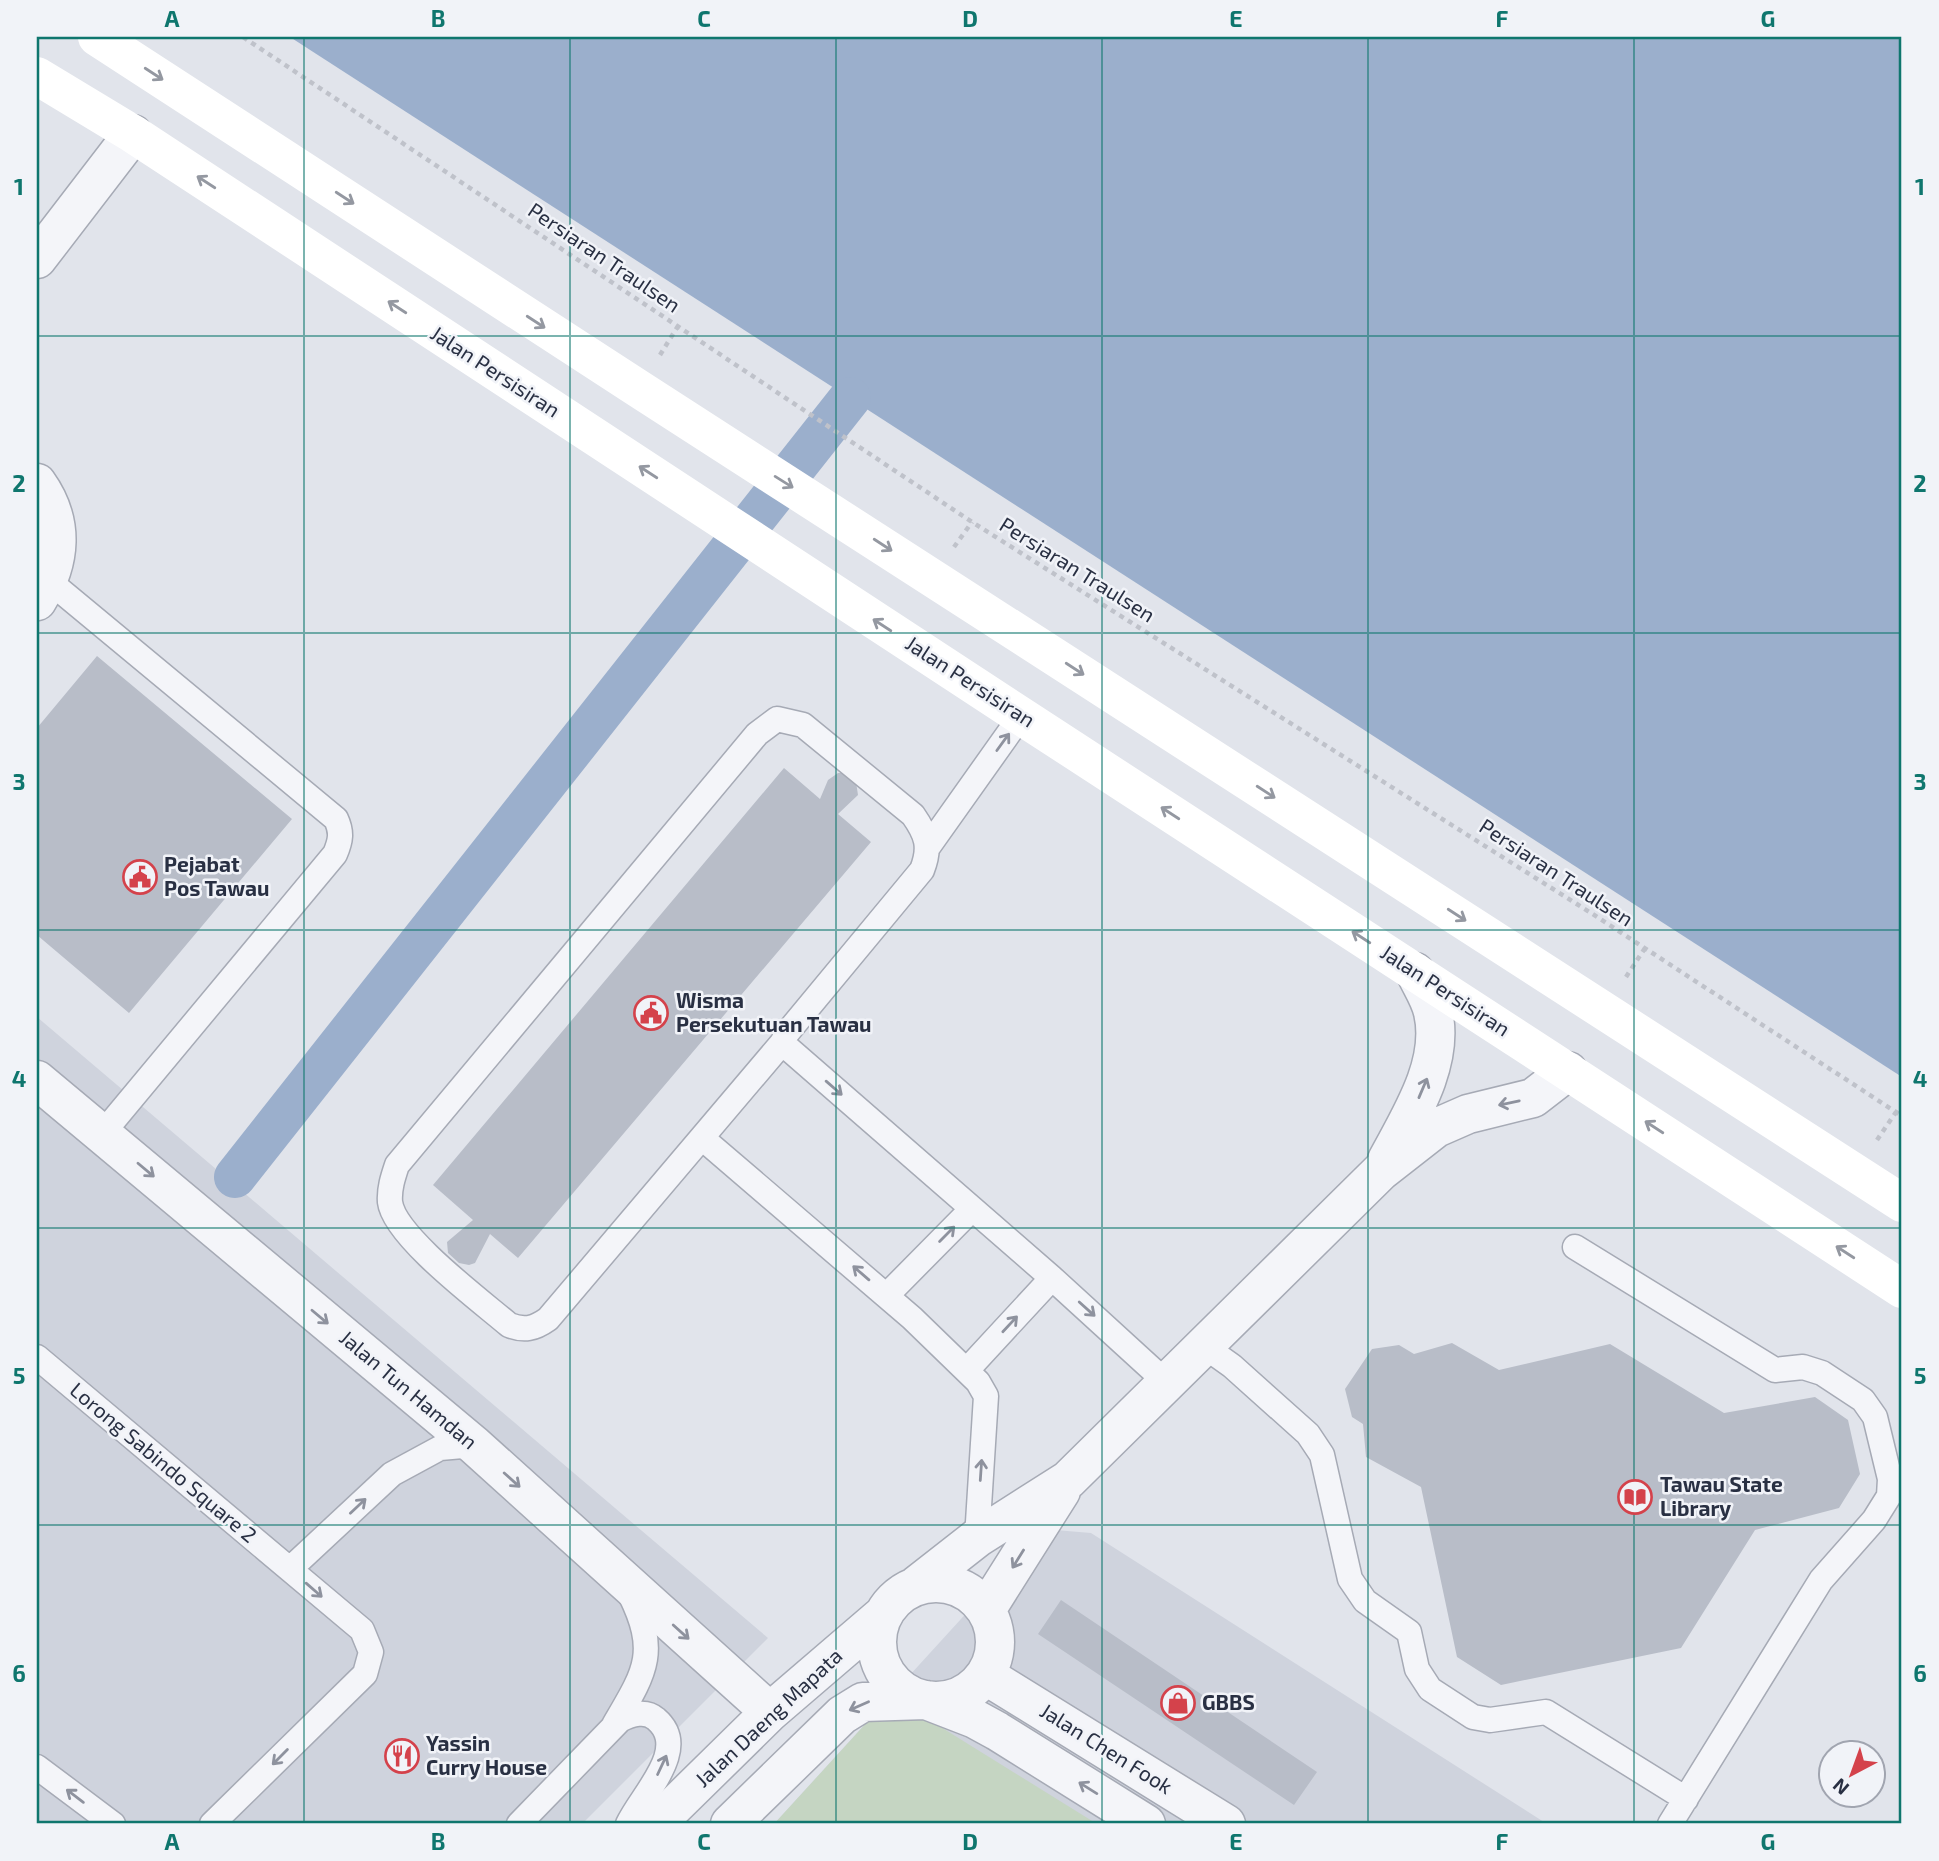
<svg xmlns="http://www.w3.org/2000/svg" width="1939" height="1861" viewBox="0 0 1939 1861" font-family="'Exo 2',sans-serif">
  <rect width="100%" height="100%" fill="#e1e4eb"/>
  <path fill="#cfd3dd" d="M 37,1017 L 768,1638 L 582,1824 L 37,1824 Z
    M 1043,1529 L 1091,1533 L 1547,1824 L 774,1824 Z"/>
  <path fill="#c5d5c2" d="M 891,1696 L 1097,1824 L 774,1824 Z"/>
  <path fill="#9bafcc" d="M 290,37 L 1902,37 L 1902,1077 Z"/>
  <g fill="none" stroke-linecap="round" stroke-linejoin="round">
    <path stroke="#9bafcc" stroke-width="42" d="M 235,1177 L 850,398"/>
  </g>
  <path fill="#b8bdc8" d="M 97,656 L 292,819 L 129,1013 L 37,935 L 37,728 Z
    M 784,768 L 820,799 L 828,780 L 838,773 L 844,773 L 856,782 L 858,795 L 838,814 L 871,842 L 518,1258 L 490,1234 L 475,1263 L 469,1265 L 459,1263 L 448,1253 L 447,1242 L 473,1220 L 433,1185 Z
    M 1452,1343 L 1499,1370 L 1610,1344 L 1724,1413 L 1815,1397 L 1848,1420 L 1860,1474 L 1839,1508 L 1755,1530 L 1681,1648 L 1501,1685 L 1457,1657 L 1421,1487 L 1366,1457 L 1363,1424 L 1352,1417 L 1345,1389 L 1372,1349 L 1399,1345 L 1414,1354 Z
    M 1061,1600 L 1317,1772 L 1294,1805 L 1038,1634 Z"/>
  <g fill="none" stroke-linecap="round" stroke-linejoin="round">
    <g stroke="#a6aab5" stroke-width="27">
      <path id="lane" d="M 49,581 L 336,819 C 342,832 341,840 335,854 L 102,1134
        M 777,719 L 803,725 L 913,815 C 927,835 931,847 922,870 L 787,1033 L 782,1043 L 548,1319 C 534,1329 524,1331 509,1325 C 481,1301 394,1236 390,1202 C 389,1189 393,1177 397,1165 L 757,734 Z
        M 928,847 L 1021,716
        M 782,1043 L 1052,1278 L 1167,1383
        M 702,1138 L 912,1318 L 978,1382 L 986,1396 L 977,1538
        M 1575,1247 L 1775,1370 L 1803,1367 L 1822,1373 L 1863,1400 L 1875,1417 L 1890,1479 L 1889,1496 L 1874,1520 L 1821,1580 L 1670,1824
        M 887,1295 L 972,1209
        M 1204,1346 L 1232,1366 L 1308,1434 L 1322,1455 L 1350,1579 L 1365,1601 L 1409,1632 L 1417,1669 L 1430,1689 L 1473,1717 L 1490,1720 L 1546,1712 L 1686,1799
        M 37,1357 L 362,1630 L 371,1652 L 365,1674 L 212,1824
        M 967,1370 L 1052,1278
        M 290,1569 L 392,1474 L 440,1448 L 474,1445
        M 614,1725 C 645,1672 659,1653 630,1594
        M 37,1767 L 113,1824
        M 519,1824 L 620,1720 C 631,1714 646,1710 656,1719 C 691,1749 642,1794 628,1824"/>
    </g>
    <g stroke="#a6aab5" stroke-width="41">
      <path id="street" d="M 37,259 L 133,134
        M 37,483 C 65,522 61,562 37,601
        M 37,1080 L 474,1445 L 770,1712
        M 1387,1160 C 1410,1117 1445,1063 1433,1012 C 1430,998 1421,985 1415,972
        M877 1642a59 59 0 1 1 118 0a59 59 0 1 1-118 0Z
        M 917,1585 L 977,1538 L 1068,1480 L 1381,1171 L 1436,1128 L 1468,1114 L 1533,1098 L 1568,1071
        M 986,1610 L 1061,1491
        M 985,1675 L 1226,1824
        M 656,1824 L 770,1712 L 883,1615
        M 730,1824 L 842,1715 L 863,1702 L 926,1700 L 975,1719 L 997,1731 L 1146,1824"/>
    </g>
    <path stroke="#bfc2ca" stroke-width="4.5" stroke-dasharray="5 5" stroke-linecap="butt" d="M 243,37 L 972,522 L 1591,913 L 1902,1116
      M 660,355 L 678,326
      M 954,547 L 972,522
      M 1626,977 L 1645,948
      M 1877,1140 L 1896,1112"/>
    <use href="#lane" stroke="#f4f5f9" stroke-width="24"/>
    <use href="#street" stroke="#f4f5f9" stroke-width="38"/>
    <path stroke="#fff" stroke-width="38" d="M 97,37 L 639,389 L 1902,1203
      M 37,76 L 133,134 L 1021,716 L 1902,1289"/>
  </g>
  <defs><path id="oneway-shaft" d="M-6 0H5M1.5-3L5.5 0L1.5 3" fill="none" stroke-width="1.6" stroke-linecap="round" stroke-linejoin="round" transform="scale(1.75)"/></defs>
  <g stroke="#9498a1">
    <use href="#oneway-shaft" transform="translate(154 74) rotate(33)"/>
    <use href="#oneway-shaft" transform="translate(206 182) rotate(-147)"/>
    <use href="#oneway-shaft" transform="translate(345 198) rotate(33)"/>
    <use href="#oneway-shaft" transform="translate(397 307) rotate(-147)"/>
    <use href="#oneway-shaft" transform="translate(536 322) rotate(33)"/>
    <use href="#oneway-shaft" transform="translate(648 472) rotate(-147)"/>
    <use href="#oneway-shaft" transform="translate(784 482) rotate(32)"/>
    <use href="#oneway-shaft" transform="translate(883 545) rotate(33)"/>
    <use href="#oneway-shaft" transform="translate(882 625) rotate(-147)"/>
    <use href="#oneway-shaft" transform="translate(1075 669) rotate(33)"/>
    <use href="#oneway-shaft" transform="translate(1266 792) rotate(33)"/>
    <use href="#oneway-shaft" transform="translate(1170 813) rotate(-147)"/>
    <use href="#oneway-shaft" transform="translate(1457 915) rotate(33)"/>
    <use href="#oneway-shaft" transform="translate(1361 937) rotate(-147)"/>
    <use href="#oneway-shaft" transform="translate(1654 1127) rotate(-147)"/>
    <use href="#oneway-shaft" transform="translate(1845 1252) rotate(-147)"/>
  </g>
  <g stroke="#8e929e">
    <use href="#oneway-shaft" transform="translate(1003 742) rotate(-54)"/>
    <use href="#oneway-shaft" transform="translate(834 1088) rotate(41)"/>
    <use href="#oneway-shaft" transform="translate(1423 1088) rotate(-67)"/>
    <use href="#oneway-shaft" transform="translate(1509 1103) rotate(168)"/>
    <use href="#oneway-shaft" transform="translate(146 1170) rotate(40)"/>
    <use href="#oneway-shaft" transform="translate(947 1234) rotate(-45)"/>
    <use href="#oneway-shaft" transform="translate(861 1273) rotate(-139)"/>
    <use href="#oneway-shaft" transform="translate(1087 1309) rotate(42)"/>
    <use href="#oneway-shaft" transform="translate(320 1317) rotate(40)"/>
    <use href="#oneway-shaft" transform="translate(1010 1324) rotate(-47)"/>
    <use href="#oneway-shaft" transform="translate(981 1470) rotate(-86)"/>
    <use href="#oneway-shaft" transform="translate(512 1480) rotate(42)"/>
    <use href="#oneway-shaft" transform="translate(358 1506) rotate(-43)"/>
    <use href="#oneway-shaft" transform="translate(1018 1559) rotate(122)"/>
    <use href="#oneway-shaft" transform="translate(314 1590) rotate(41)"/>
    <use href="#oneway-shaft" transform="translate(681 1632) rotate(42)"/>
    <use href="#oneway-shaft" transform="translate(859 1706) rotate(156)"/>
    <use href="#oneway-shaft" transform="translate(280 1757) rotate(135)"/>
    <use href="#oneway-shaft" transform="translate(662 1765) rotate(-65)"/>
    <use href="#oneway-shaft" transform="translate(1088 1788) rotate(-148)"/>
    <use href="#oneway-shaft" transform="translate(75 1796) rotate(-143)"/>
  </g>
  <path fill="none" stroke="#0f766e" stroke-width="2" stroke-opacity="0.55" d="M 304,37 L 304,1824M 570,37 L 570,1824M 836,37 L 836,1824M 1102,37 L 1102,1824M 1368,37 L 1368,1824M 1634,37 L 1634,1824M 37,336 L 1902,336M 37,633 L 1902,633M 37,930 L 1902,930M 37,1228 L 1902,1228M 37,1525 L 1902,1525"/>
  <defs>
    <g id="civic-ring" transform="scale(1.75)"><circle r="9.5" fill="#f1f3f8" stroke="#d4424b" stroke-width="1.5"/><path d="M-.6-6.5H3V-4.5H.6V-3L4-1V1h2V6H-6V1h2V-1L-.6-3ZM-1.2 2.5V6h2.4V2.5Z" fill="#d4424b"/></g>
    <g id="library-ring" transform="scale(1.75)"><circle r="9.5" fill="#f1f3f8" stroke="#d4424b" stroke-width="1.5"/><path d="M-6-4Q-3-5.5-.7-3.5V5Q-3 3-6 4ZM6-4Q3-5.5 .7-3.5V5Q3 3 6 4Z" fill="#d4424b"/></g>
    <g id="shop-ring" transform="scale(1.75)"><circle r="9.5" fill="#f1f3f8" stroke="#d4424b" stroke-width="1.5"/><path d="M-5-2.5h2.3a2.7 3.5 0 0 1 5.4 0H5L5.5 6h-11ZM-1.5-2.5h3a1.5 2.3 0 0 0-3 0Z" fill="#d4424b"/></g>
    <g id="restaurant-ring" transform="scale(1.75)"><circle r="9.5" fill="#f1f3f8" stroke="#d4424b" stroke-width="1.5"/><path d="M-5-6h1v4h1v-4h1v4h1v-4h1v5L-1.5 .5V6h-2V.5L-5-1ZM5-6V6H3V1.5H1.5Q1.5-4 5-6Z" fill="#d4424b"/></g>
  </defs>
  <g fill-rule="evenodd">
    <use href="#civic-ring" x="140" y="877"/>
    <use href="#civic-ring" x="651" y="1013"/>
    <use href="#library-ring" x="1635" y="1497"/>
    <use href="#shop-ring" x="1178" y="1703"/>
    <use href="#restaurant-ring" x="402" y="1756"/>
  </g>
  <g text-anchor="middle" stroke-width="5" stroke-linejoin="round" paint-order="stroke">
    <g font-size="21" fill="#293043" stroke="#f1f3f8">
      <text transform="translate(604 258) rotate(34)" y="7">Persiaran Traulsen</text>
      <text transform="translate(495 372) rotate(33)" y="7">Jalan Persisiran</text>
      <text transform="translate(1077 570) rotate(32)" y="7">Persiaran Traulsen</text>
      <text transform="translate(970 682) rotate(33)" y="7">Jalan Persisiran</text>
      <text transform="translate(1556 873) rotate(33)" y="7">Persiaran Traulsen</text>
      <text transform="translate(1445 991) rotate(33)" y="7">Jalan Persisiran</text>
      <text transform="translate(408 1390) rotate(40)" y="7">Jalan Tun Hamdan</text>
      <text transform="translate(163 1463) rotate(40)" y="7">Lorong Sabindo Square 2</text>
      <text transform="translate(769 1718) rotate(-43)" y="7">Jalan Daeng Mapata</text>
      <text transform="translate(1106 1749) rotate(32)" y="7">Jalan Chen Fook</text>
    </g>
    <g font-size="21" font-weight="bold" fill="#293043" stroke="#f1f3f8" text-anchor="start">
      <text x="164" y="872">Pejabat<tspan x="164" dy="24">Pos Tawau</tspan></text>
      <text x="676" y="1008">Wisma<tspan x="676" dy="24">Persekutuan Tawau</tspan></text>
      <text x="1660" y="1492">Tawau State<tspan x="1660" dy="24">Library</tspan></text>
      <text x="1202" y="1710">GBBS</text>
      <text x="426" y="1751">Yassin<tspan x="426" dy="24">Curry House</tspan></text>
    </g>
  </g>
  <rect width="1939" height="1861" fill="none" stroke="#f1f3f8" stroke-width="77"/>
  <g transform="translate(1852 1774) rotate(221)"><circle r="33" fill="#f1f3f8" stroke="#a1a5b0" stroke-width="2"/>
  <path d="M0-5L12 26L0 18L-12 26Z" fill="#d4424b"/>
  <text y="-10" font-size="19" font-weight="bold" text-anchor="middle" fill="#293043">N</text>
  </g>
  <rect x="38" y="38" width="1862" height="1784" fill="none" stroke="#0f766e" stroke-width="2.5"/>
  <g font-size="23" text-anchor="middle" font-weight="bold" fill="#0f766e">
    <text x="172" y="27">A</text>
    <text x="438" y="27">B</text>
    <text x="704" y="27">C</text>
    <text x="970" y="27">D</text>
    <text x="1236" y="27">E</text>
    <text x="1502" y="27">F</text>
    <text x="1768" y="27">G</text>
    <text x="19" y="195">1</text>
    <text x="1920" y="195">1</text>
    <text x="19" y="492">2</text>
    <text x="1920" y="492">2</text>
    <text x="19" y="790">3</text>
    <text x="1920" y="790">3</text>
    <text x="19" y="1087">4</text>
    <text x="1920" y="1087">4</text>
    <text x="19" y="1384">5</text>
    <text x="1920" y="1384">5</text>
    <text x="19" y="1682">6</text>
    <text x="1920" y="1682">6</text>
    <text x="172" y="1850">A</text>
    <text x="438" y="1850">B</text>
    <text x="704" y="1850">C</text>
    <text x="970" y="1850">D</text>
    <text x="1236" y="1850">E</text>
    <text x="1502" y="1850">F</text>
    <text x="1768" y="1850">G</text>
  </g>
</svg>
